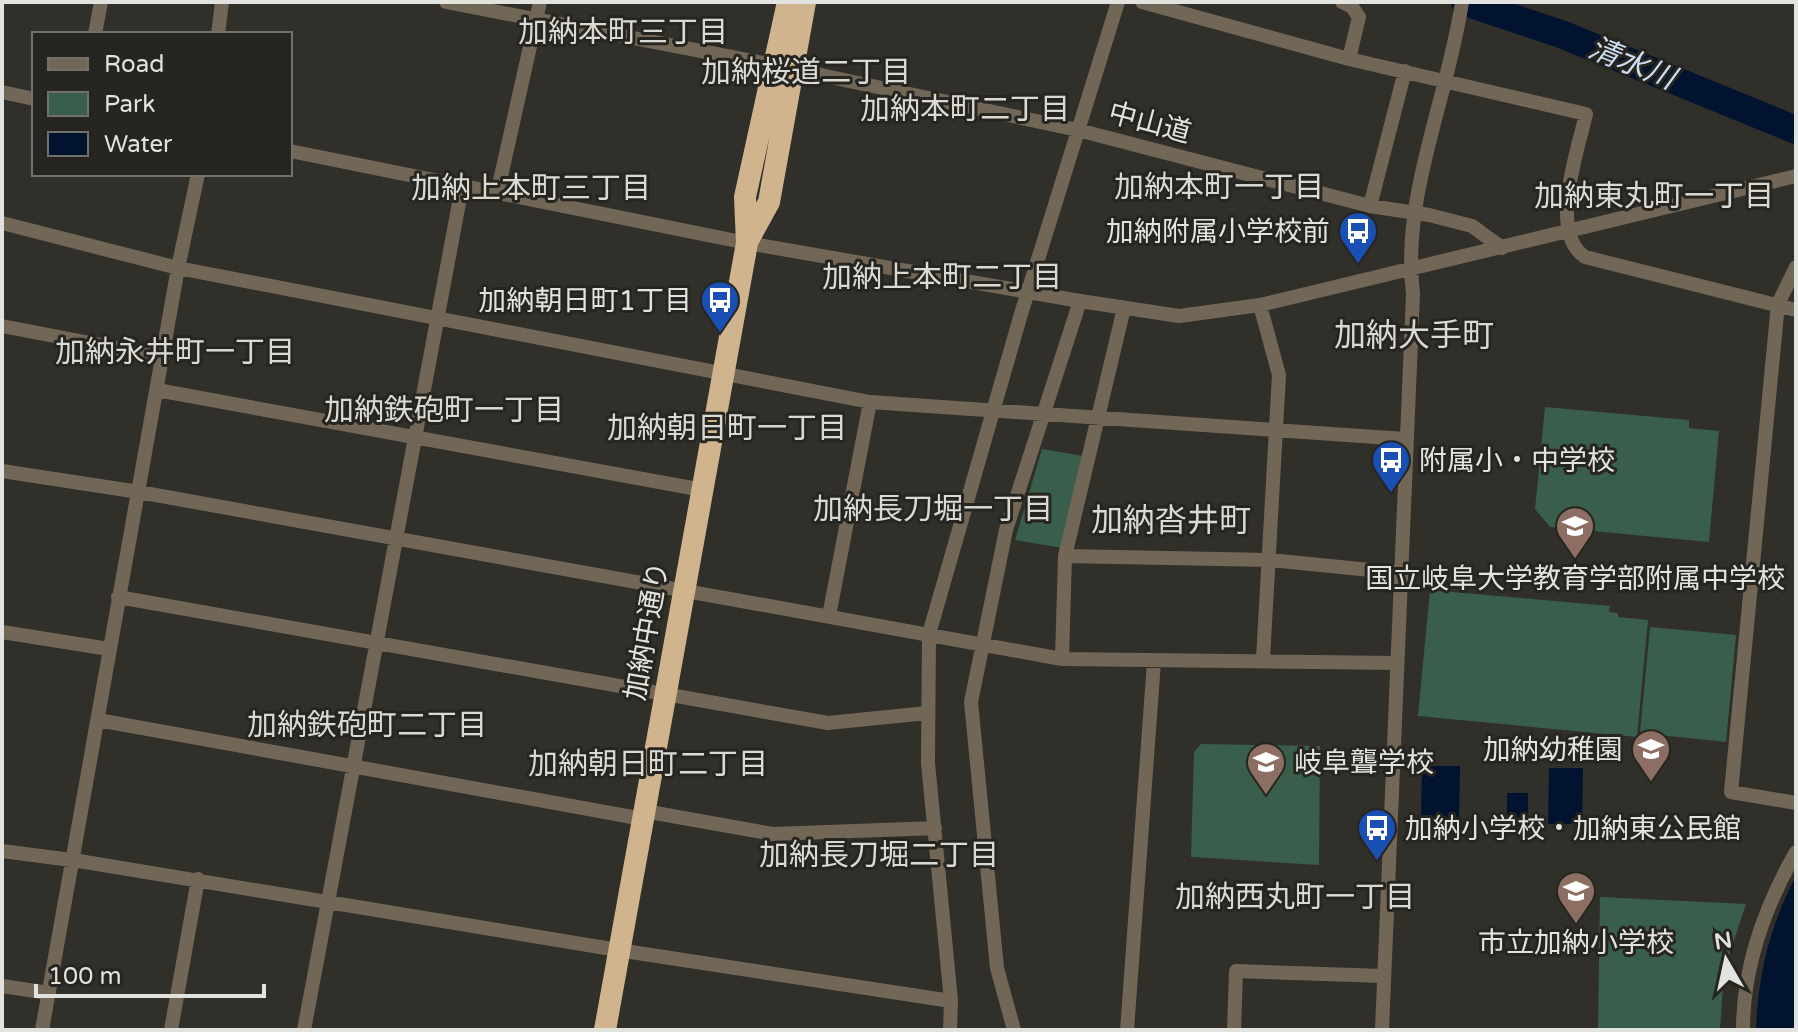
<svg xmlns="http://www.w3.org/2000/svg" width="1798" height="1032" viewBox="0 0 1798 1032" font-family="'Varela Round','Noto Sans JP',sans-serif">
  <rect width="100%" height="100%" fill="#302f2a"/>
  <path fill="#3a5e4c" d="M 1545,407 L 1689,420 L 1689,428 L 1719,431 L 1709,542 L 1550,527 L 1535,509 Z
    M 1042,449 L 1083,456 L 1063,548 L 1015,540 Z
    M 1430,590 L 1610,606 L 1609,612 L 1618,613 L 1618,617 L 1648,620 L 1637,737 L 1418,716 Z
    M 1650,627 L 1736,635 L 1726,742 L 1640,733 Z
    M 1201,744 L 1320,746 L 1319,865 L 1191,857 L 1194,752 Z
    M 1600,897 L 1746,904 L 1724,971 L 1720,1030 L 1598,1030 Z"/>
  <path fill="#02132f" d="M 1422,766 L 1460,766 L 1459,821 L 1421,820 Z
    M 1549,768 L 1583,768 L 1582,824 L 1548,824 Z
    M 1507,793 L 1528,793 L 1528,827 L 1507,826 Z
    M 1796,876 L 1796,1030 L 1756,1030 C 1758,974 1770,925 1796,876 Z"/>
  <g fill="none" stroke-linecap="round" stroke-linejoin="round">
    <path stroke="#02132f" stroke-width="28" d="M 1465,2 L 1561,34 L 1796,130"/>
    <path stroke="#726757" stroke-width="14" d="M 446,2 L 774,65 L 1078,130 L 1370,206 L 1429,215 L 1472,226 L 1502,248
      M 1142,2 L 1349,59 L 1586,114 C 1578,151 1548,232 1585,257 L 1796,310
      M 1342,2 L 1352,7 L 1359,17 L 1349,59
      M 95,34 L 101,2
      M 218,34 L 222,2
      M 2,92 L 34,99
      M 290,151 L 747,243 L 1080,301 L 1179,316 L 1260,305 L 1796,176
      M 497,194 L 540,2
      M 1370,206 L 1405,71
      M 2,223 L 178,268 L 870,402 L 1405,439
      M 1796,267 L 1778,304 L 1731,792 L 1796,803
      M 1260,305 L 1279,375 L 1263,659
      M 2,326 L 163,357
      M 157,390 L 703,490
      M 2,471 L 139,492 L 1062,659 L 1397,663
      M 1065,556 L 1270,560 L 1400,573
      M 118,597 L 828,723 L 927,713
      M 829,616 L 870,402
      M 2,632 L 109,649
      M 1062,659 L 1065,556 L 1124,308
      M 98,720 L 643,819
      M 644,811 L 773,834 L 935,828
      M 2,851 L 79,861 L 618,950 L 951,1001
      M 2,986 L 49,993
      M 42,1030 L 178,268 L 198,174
      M 171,1030 L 198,879
      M 304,1030 L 462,187
      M 950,1030 L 951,1001 L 928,763 L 929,634 L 1021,314 L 1118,2
      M 1014,1030 L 997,968 L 971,702 L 1006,530 L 1080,301
      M 1127,1030 L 1154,662
      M 1234,1030 L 1236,971 L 1384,976
      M 1382,1030 L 1413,294 C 1401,197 1448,98 1462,2
      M 1743,1030 C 1743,967 1765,906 1796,852"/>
    <path stroke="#d0b48d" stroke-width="22" d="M 747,242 L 769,202 L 805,2
      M 605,1030 L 747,243 L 745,197 L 788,2"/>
  </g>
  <defs>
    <g id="bus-pin" transform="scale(2)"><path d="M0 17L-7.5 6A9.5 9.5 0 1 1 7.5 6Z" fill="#1a4fb4" stroke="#262520"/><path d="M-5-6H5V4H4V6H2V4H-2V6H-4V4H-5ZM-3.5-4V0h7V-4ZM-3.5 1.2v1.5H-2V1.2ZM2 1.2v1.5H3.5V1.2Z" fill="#fff"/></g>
    <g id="school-pin" transform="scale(2)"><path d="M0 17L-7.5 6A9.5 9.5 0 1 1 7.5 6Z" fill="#8d6e63" stroke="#262520"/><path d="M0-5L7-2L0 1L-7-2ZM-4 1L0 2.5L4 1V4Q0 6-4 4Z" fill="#fff"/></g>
  </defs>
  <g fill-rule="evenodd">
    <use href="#bus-pin" x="1358" y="231"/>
    <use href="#bus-pin" x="720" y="300"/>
    <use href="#bus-pin" x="1391" y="460"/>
    <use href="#school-pin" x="1575" y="526"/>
    <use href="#school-pin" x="1651" y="749"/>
    <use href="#school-pin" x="1266" y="762"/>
    <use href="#bus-pin" x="1377" y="828"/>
    <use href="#school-pin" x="1576" y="891"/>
  </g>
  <g text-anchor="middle" stroke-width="6" stroke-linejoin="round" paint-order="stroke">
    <g font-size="28" fill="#e2e2df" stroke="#262520">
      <text transform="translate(1150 122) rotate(15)" y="10">中山道</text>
      <text transform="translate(646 631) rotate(-80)" y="10">加納中通り</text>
    </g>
    <g font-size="28" fill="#e2e2df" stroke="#262520" text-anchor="end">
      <text x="1330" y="241">加納附属小学校前</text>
      <text x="692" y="310">加納朝日町1丁目</text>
      <text x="1419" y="470" text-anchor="start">附属小・中学校</text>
      <text x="1575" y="588" text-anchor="middle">国立岐阜大学教育学部附属中学校</text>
      <text x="1623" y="759">加納幼稚園</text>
      <text x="1294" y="772" text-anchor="start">岐阜聾学校</text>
      <text x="1405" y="838" text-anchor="start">加納小学校・加納東公民館</text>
      <text x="1576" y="952" text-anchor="middle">市立加納小学校</text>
    </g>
    <g font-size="30" fill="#dbd9d3" stroke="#262520">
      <text x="623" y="42">加納本町三丁目</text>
      <text x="806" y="82">加納桜道二丁目</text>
      <text x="965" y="119">加納本町二丁目</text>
      <text x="1219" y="197">加納本町一丁目</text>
      <text x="531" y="198">加納上本町三丁目</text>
      <text x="1654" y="206">加納東丸町一丁目</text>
      <text x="942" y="287">加納上本町二丁目</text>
      <text x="175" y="362">加納永井町一丁目</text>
      <text x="444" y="420">加納鉄砲町一丁目</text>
      <text x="727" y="438">加納朝日町一丁目</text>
      <text x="933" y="519">加納長刀堀一丁目</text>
      <text x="367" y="735">加納鉄砲町二丁目</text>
      <text x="648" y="774">加納朝日町二丁目</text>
      <text x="879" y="865">加納長刀堀二丁目</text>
      <text x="1295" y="907">加納西丸町一丁目</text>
    </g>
    <g font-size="30" font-style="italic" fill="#ccddf4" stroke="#262520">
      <text transform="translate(1632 63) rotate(22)" y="10">清水川</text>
    </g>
    <g font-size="32" fill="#dbd9d3" stroke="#262520">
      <text x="1414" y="346">加納大手町</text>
      <text x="1171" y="531">加納沓井町</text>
    </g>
  </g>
  <rect width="1798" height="1032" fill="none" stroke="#e2e2df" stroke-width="8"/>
  <rect x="32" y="32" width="260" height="144" fill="#262520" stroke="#71716c" stroke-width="2"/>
  <rect x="48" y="58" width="40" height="12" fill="#726757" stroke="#71716c" stroke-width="2"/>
  <text x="104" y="72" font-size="24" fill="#e2e2df">Road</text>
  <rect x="48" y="92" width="40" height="24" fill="#3a5e4c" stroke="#71716c" stroke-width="2"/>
  <text x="104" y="112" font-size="24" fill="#e2e2df">Park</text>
  <rect x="48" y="132" width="40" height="24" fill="#02132f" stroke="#71716c" stroke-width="2"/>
  <text x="104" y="152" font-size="24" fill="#e2e2df">Water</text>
  <g transform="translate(1726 960) rotate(351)" stroke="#262520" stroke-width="6" paint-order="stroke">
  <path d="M0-6L14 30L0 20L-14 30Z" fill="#e2e2df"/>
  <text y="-12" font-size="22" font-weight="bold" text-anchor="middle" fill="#e2e2df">N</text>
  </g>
  <path d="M36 984v12h228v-12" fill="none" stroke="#e2e2df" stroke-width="4"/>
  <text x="48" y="984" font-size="24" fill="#e2e2df" stroke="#262520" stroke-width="6" paint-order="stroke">100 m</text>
</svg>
